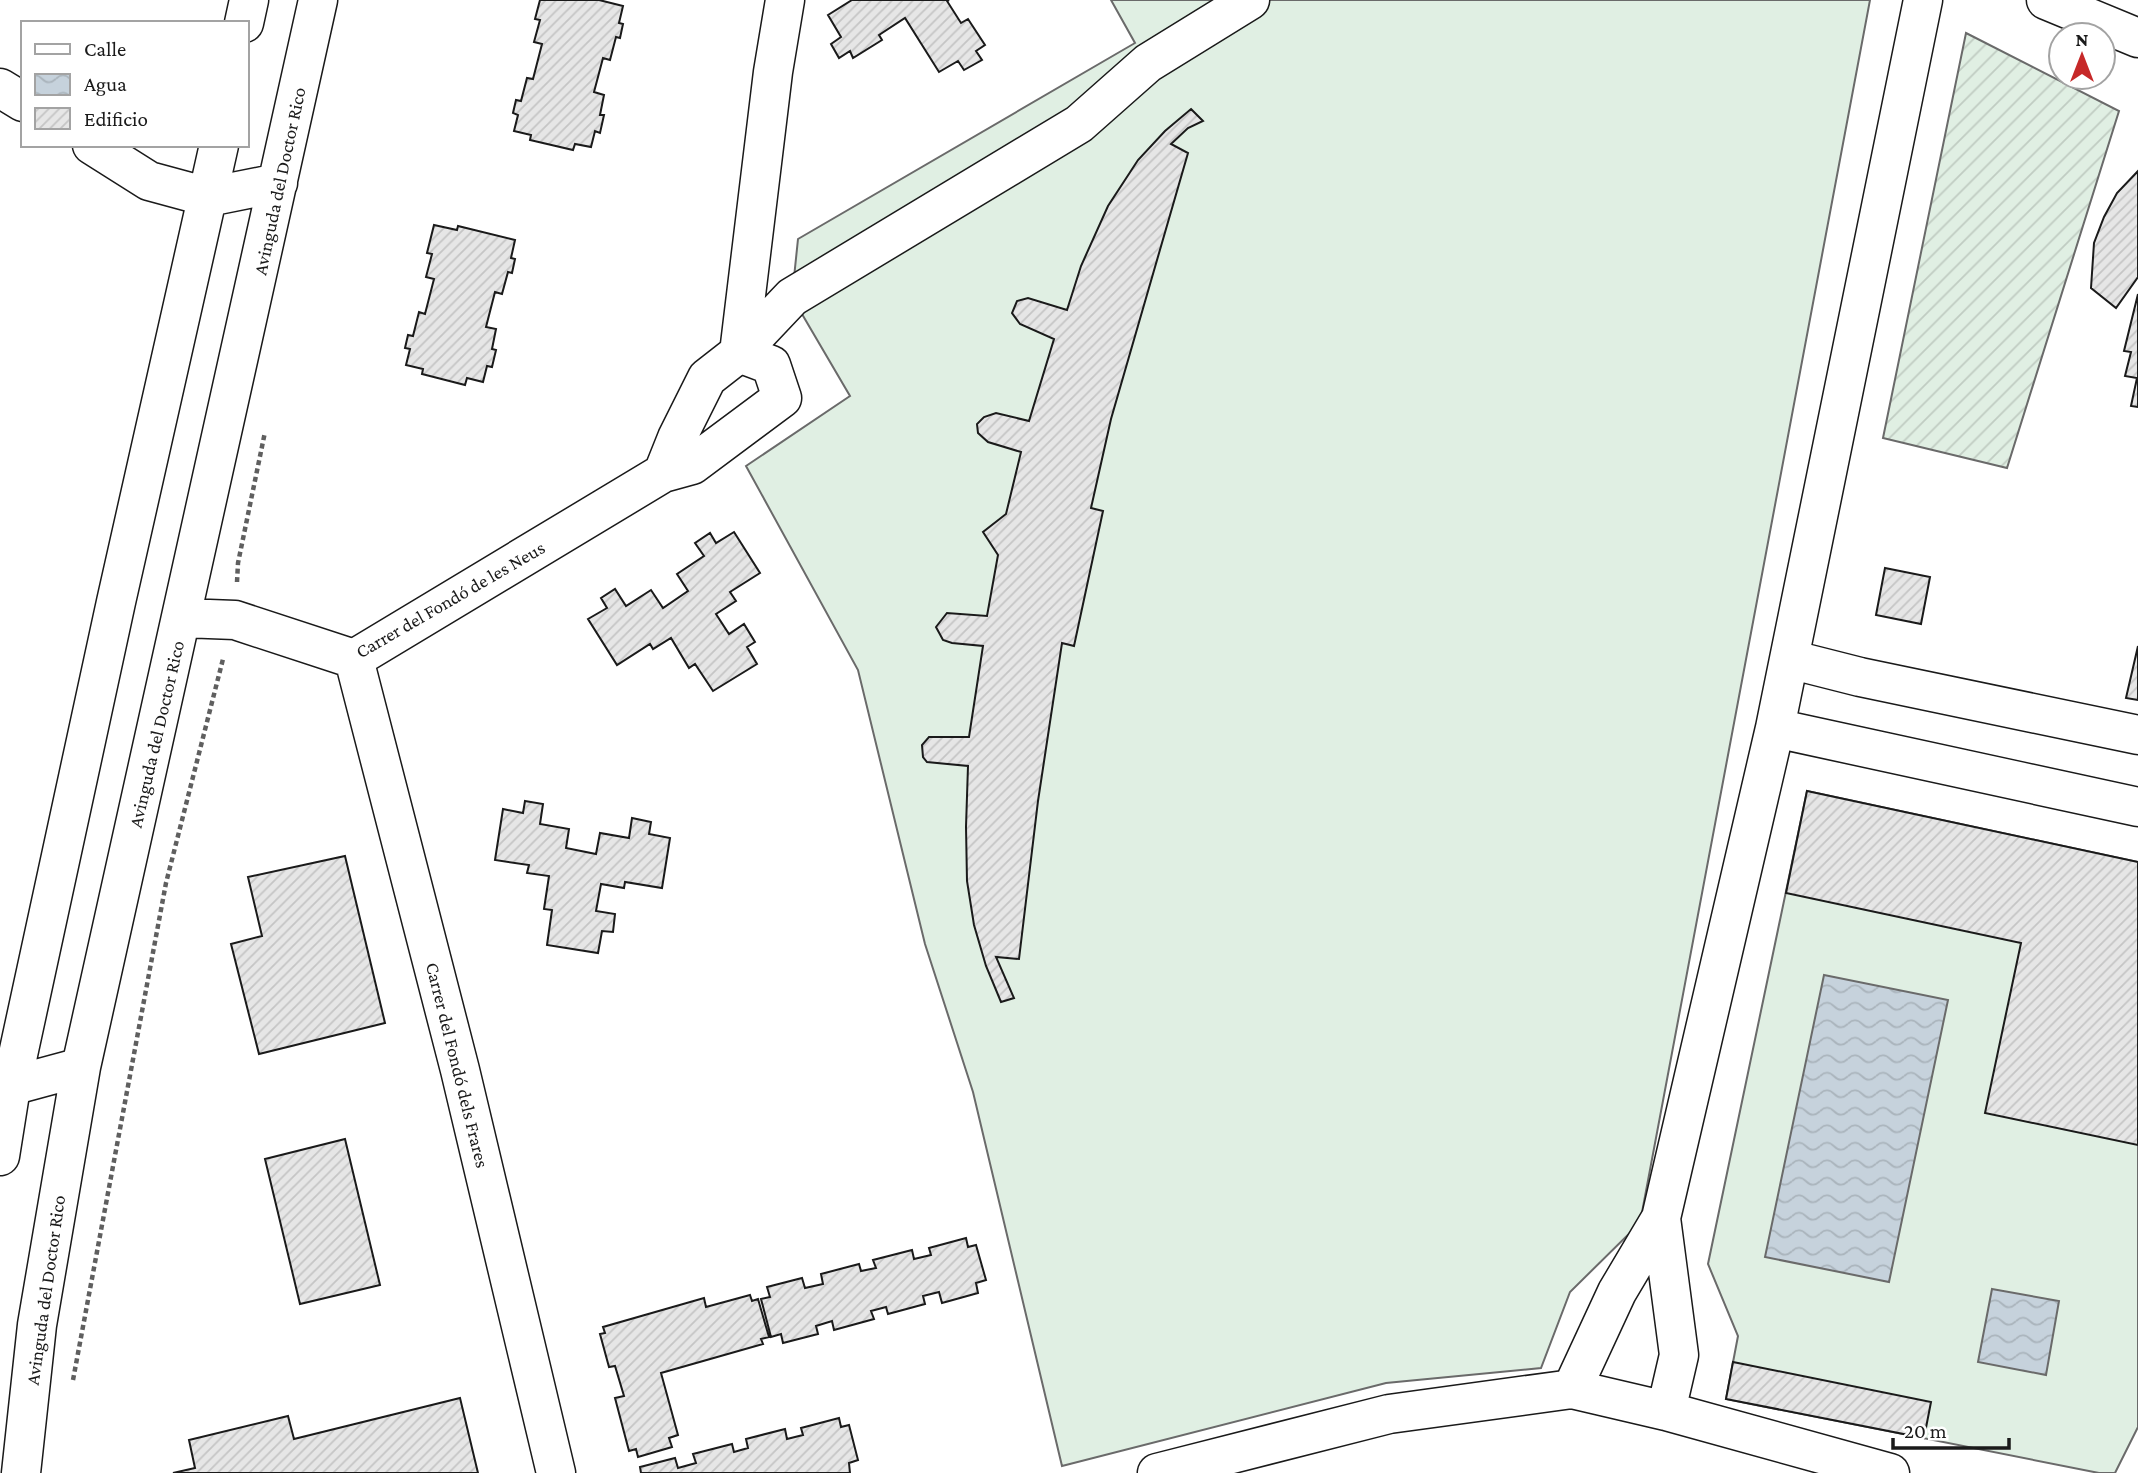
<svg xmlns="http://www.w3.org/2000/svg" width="2138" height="1473" viewBox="0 0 2138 1473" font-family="'Crimson Pro',serif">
  <defs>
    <pattern id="garden-furrows" width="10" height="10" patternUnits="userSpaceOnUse" patternTransform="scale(1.75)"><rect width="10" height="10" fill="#e0efe3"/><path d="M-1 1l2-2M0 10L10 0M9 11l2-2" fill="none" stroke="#c0ccc2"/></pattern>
    <pattern id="water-waves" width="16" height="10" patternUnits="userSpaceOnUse" patternTransform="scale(1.75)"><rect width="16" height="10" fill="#c6d2dc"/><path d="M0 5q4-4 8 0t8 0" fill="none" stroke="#aab4bc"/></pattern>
    <pattern id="building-hatch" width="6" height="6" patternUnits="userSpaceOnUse" patternTransform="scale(1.75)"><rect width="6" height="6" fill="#e6e6e6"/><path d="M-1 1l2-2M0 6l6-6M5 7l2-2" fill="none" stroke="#c5c5c5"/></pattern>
  </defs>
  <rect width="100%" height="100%" fill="#fff"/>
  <path fill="url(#garden-furrows)" stroke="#6a6a6a" stroke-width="2" d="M 1966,33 L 2119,111 L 2007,468 L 1883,438 Z"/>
  <path fill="#e0efe3" stroke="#6a6a6a" stroke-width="2" d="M 1111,0 L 1870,0 L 1640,1223 L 1570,1292 L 1541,1368 L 1386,1383 L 1062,1466 L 973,1092 L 925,944 L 858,670 L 746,466 L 850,396 L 792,297 L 798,239 L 1135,43 Z
    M 1807,791 L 2138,862 L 2138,1427 L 2115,1473 L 2099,1473 L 1726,1399 L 1738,1336 L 1708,1264 Z"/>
  <path fill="url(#water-waves)" stroke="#6a6a6a" stroke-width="2" d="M 1824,975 L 1948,1000 L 1889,1282 L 1765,1257 Z
    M 1992,1289 L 2059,1301 L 2046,1375 L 1978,1362 Z"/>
  <path fill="url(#building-hatch)" stroke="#1a1a1a" stroke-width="2" d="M 540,0 L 599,0 L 623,6 L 619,23 L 623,24 L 620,38 L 616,37 L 610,60 L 603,58 L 594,92 L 604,95 L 600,115 L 604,115 L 600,133 L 595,131 L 591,147 L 575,144 L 573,150 L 530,140 L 531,135 L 514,131 L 518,115 L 513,113 L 516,100 L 521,101 L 527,78 L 533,79 L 542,44 L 534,42 L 540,20 L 535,19 Z
    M 852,0 L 949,0 L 947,1 L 961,23 L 968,19 L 985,45 L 976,51 L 982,60 L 964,70 L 958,61 L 939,72 L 905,18 L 879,35 L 882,40 L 853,58 L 850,51 L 839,58 L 831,44 L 841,37 L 828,15 Z
    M 1191,109 L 1203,121 L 1188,128 L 1171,144 L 1188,153 L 1111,419 L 1091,508 L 1103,511 L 1074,646 L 1062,643 L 1038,801 L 1019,959 L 996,957 L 1014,998 L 1001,1002 L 986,966 L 974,925 L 967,881 L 966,827 L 968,766 L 927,762 L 923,757 L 922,745 L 929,737 L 969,737 L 983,646 L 952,643 L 943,640 L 936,627 L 947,613 L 987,616 L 998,555 L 983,532 L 1006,514 L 1021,452 L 988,442 L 978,433 L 977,424 L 984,417 L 996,413 L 1029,421 L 1054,339 L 1020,324 L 1012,313 L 1017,301 L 1028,298 L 1067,310 L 1081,266 L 1108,206 L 1138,160 L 1165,131 Z
    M 2138,171 L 2138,277 L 2116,308 L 2091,288 L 2094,243 L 2104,217 L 2117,193 Z
    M 434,225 L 457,230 L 458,226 L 515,240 L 511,258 L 515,259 L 512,273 L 508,272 L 502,294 L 495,292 L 486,327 L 496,329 L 492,349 L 496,350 L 492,367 L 487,366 L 483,382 L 467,378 L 465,385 L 422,374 L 423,369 L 406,365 L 410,349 L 405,348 L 408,335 L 413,336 L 419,312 L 425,314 L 434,279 L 426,277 L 432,254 L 427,253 Z
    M 2138,294 L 2138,407 L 2131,406 L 2137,378 L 2125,376 L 2131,352 L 2124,351 Z
    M 734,532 L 760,573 L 730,592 L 736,601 L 716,614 L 729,634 L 744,624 L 755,642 L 747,647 L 757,664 L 713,691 L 695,664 L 689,668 L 671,638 L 653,649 L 650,644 L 617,665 L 588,619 L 607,608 L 601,598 L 615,589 L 626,606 L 651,590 L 663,608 L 688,591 L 677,574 L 704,556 L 695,543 L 710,533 L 716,543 Z
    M 1885,568 L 1930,577 L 1921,624 L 1876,615 Z
    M 2138,646 L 2138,700 L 2126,698 Z
    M 1807,791 L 2138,862 L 2138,1145 L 1985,1113 L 2021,943 L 1786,893 Z
    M 525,801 L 543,804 L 540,824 L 569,829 L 566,848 L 596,854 L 600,833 L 629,838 L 632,818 L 651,822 L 649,834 L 670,838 L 662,888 L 625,882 L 624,888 L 601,884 L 596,911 L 615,914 L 613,932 L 602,931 L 598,953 L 547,945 L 552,910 L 544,909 L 549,876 L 527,873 L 529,865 L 495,860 L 503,809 L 523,813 Z
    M 345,856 L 385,1023 L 259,1054 L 231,944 L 262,936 L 248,877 Z
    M 345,1139 L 380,1285 L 300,1304 L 265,1159 Z
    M 966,1238 L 968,1247 L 976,1245 L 986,1280 L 976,1283 L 978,1293 L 942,1303 L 939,1292 L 923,1296 L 925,1304 L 888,1314 L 886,1307 L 871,1311 L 874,1319 L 834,1330 L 832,1321 L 816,1326 L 818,1334 L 783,1343 L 781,1334 L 771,1337 L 761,1299 L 770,1297 L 767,1287 L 802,1278 L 805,1288 L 823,1284 L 821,1274 L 859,1264 L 861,1271 L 876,1268 L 873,1260 L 912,1250 L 914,1259 L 931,1255 L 929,1248 Z
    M 750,1295 L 752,1301 L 758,1299 L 769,1337 L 761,1339 L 763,1344 L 661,1373 L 678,1435 L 669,1438 L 672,1447 L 638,1457 L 636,1449 L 629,1451 L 615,1398 L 624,1396 L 615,1366 L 609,1367 L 600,1334 L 605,1333 L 603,1327 L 704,1298 L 706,1307 Z
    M 1733,1362 L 1931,1402 L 1924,1438 L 1726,1399 Z
    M 460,1398 L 478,1473 L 173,1473 L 195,1468 L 189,1440 L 288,1416 L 294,1439 Z
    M 839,1418 L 841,1427 L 849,1425 L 858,1460 L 849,1463 L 850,1473 L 641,1473 L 640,1467 L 675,1458 L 678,1468 L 696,1463 L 693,1454 L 732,1444 L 734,1452 L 748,1448 L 746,1439 L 785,1429 L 787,1439 L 803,1435 L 801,1428 Z"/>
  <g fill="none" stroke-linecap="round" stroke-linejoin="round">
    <g stroke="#1a1a1a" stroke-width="41">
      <path id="minor" d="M 2046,0 L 2138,38
        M 244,23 L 249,0
        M 0,88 L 23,102
        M 92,145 L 149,181 L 208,197 L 278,183
        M 739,353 L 792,297 L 1079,124 L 1148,63 L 1250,0
        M 739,353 L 773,72 L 785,0
        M 183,618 L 235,620 L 354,659 L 663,473 L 692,465 L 782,398 L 771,365 L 739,353 L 707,378 L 677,438 L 663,473
        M 354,659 L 460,1070 L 556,1473
        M 1789,659 L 1860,677 L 2138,735
        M 1775,728 L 2138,807
        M 0,1089 L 81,1067
        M 0,1156 L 11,1087 L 116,602 L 219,145
        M 1661,1218 L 1679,1355 L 1666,1411
        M 1572,1389 L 1617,1292 L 1661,1218 L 1775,728 L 1923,0
        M 21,1473 L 37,1325 L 81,1067 L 318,0
        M 1157,1473 L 1389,1414 L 1572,1389 L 1666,1411 L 1890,1473"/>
    </g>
    <path stroke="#5f5f5f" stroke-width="4.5" stroke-dasharray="5 3.5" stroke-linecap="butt" d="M 237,582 L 238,563 L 265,432
      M 73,1380 L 166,883 L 223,659"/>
    <use href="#minor" stroke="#fff" stroke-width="38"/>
  </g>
  <g text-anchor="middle" stroke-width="5" stroke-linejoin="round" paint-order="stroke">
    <g font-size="19" fill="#1a1a1a" stroke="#fff">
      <text transform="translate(279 181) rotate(-78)" y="7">Avinguda del Doctor Rico</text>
      <text transform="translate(450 599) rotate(-30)" y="7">Carrer del Fondó de les Neus</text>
      <text transform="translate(156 734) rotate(-77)" y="7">Avinguda del Doctor Rico</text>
      <text transform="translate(458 1065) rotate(76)" y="7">Carrer del Fondó dels Frares</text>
      <text transform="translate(45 1290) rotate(-82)" y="7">Avinguda del Doctor Rico</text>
    </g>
  </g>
  <rect x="21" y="21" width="228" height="126" fill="#ffffff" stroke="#a3a3a3" stroke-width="2"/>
  <rect x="35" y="44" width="35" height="10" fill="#ffffff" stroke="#a3a3a3" stroke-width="2"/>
  <text x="84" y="56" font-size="21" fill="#1a1a1a">Calle</text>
  <rect x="35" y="74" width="35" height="21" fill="url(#water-waves)" stroke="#a3a3a3" stroke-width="2"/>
  <text x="84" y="91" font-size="21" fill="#1a1a1a">Agua</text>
  <rect x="35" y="108" width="35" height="21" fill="url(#building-hatch)" stroke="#a3a3a3" stroke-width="2"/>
  <text x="84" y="126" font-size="21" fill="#1a1a1a">Edificio</text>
  <g transform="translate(2082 56)"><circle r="33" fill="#ffffff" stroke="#a3a3a3" stroke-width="2"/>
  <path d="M0-5L12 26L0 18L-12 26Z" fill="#c62828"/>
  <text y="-10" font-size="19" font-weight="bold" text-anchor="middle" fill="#1a1a1a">N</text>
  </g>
  <path d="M1893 1438v10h116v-10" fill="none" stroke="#1a1a1a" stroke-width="3.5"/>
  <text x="1904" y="1438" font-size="21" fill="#1a1a1a" stroke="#ffffff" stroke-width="5" paint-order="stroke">20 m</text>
</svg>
